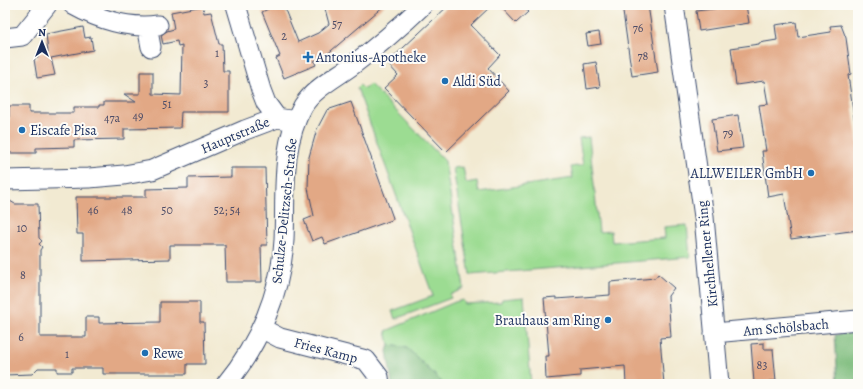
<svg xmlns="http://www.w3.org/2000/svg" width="863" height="389" viewBox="0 0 863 389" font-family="Alegreya,serif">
  <rect width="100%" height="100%" fill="#fdfcf7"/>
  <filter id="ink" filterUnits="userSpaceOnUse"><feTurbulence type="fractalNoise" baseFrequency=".025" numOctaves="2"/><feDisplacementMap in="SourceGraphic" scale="8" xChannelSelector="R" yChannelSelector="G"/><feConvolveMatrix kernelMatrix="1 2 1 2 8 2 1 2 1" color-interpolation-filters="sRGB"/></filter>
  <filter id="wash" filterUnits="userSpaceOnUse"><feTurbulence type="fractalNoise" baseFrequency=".012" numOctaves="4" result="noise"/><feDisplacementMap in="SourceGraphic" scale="16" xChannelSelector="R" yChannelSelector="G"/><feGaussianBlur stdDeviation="0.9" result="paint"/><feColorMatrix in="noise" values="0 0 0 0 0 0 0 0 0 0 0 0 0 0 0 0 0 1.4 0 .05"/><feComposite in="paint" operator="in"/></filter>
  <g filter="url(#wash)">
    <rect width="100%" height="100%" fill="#f2ead2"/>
    <path fill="#9cdc92" stroke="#5c8678" d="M 370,84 L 445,161 L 464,288 L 450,295 L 451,298 L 395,319 L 392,311 L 433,296 L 357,88 L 360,85 L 364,89 Z
      M 589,137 L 599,232 L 611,231 L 612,242 L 665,238 L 664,227 L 687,225 L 690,257 L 470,275 L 453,168 L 463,167 L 466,183 L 477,181 L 479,192 L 573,178 L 571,167 L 583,165 L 579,138 Z
      M 524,297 L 531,384 L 444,384 L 407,348 L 389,345 L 386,331 L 455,302 L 463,300 L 465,304 L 501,302 L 502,299 Z"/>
    <path fill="#7dbc7c" stroke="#4c766d" d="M 858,332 L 858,384 L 838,384 L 835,335 Z
      M 389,345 L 407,348 L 444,384 L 392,384 L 387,351 Z"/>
    <g id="blocks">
      <path fill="#e2a885" d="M 266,5 L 283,5 L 298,42 L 318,33 L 329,24 L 324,5 L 385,5 L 325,56 L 314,61 L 316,65 L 284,78 L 276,58 L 280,56 L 262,12 L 268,9 Z
        M 449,5 L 492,5 L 471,25 L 500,55 L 488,68 L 509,91 L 446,152 L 384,88 L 398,75 L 387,63 Z
        M 499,5 L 521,5 L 528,12 L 516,23 Z
        M 622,5 L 648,5 L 658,72 L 632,76 Z
        M 746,5 L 749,23 L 699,31 L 696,11 Z
        M 203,6 L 204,13 L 211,12 L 219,44 L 222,44 L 223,71 L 229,71 L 229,112 L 181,112 L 180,128 L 124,129 L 124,139 L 74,140 L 74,147 L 36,148 L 36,153 L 9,153 L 9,106 L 29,106 L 29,113 L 74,113 L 74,107 L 99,107 L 99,105 L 104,105 L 104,102 L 136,102 L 124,94 L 140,94 L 140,72 L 153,72 L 153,94 L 181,95 L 182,45 L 178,46 L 177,41 L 163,44 L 161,35 L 167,31 L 174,29 L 171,12 Z
        M 796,22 L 798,37 L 831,32 L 830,26 L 841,25 L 846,38 L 851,74 L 848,75 L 858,144 L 858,230 L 791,239 L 784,194 L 768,197 L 762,151 L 766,151 L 759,105 L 768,104 L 764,81 L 736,85 L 731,48 L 759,44 L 759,43 L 777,40 L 775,25 Z
        M 83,27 L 85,38 L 91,37 L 93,50 L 51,58 L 55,75 L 37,78 L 34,59 L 38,58 L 37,53 L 48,52 L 46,34 Z
        M 599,32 L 601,44 L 588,46 L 586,34 Z
        M 596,62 L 600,87 L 587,89 L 584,64 Z
        M 351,102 L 393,218 L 392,220 L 325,244 L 322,237 L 312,241 L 304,220 L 314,216 L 308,188 L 309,157 L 317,129 L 327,110 Z
        M 738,115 L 743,148 L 717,151 L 712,119 Z
        M 231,168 L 265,168 L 267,245 L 261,245 L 262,282 L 226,282 L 225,245 L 170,245 L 170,259 L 83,261 L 83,234 L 77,234 L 76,197 L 146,197 L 146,189 L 188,188 L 188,178 L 231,177 Z
        M 5,198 L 15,204 L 38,204 L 39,238 L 42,241 L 39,244 L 42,247 L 40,250 L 40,337 L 86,337 L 86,317 L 99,317 L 99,323 L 160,322 L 160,302 L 200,302 L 200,322 L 204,322 L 205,364 L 187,364 L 187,374 L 103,374 L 103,368 L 72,368 L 72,372 L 57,372 L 57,368 L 38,368 L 32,374 L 5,375 Z
        M 658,274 L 674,288 L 668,296 L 671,337 L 660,338 L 664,384 L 626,384 L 625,366 L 580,370 L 580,376 L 546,379 L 545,356 L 549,356 L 544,298 L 556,297 L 556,299 L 610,295 L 610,282 L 655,278 Z
        M 764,343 L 764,349 L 773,349 L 776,381 L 769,381 L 770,384 L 754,383 L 751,344 Z"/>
    </g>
  </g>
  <g filter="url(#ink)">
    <use href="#blocks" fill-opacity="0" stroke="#3b4b6f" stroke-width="1"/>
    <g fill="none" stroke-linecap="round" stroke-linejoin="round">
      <g stroke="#3b4b6f" stroke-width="21">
        <path id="minor" d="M 73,5 C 98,19 129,29 158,25
          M 236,5 L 261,90 L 266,103 L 277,118
          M 674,5 L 704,217 L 719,384
          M 147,26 L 151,47
          M 5,38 L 22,36 L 47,5
          M 5,180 L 89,178 L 124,175 L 152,170 L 245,130 L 277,118 L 296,121
          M 261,328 L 280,338 L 366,360 L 379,377 L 380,384
          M 714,333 L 858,320
          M 226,384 C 259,344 281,292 284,240 C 286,196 280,146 303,106 C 314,88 337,77 354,64 C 378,46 401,26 423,5"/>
      </g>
      <use href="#minor" stroke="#fff" stroke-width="19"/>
    </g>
  </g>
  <g fill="#1f6fb2" stroke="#fdfcf7" stroke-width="1.5">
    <path d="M306 51h4v4h4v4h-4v4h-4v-4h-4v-4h4z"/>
    <circle cx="445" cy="81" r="4"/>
    <circle cx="22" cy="130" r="4"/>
    <circle cx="811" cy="173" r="4"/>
    <circle cx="608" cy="320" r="4"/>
    <circle cx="145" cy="353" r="4"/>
  </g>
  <g text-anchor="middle" stroke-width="4" stroke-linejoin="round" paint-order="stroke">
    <g font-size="12" fill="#4d4d68">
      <text x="337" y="28">57</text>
      <text x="638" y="32">76</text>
      <text x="284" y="40">2</text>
      <text x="217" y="57">1</text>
      <text x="643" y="60">78</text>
      <text x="206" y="87">3</text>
      <text x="167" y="108">51</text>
      <text x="138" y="120">49</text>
      <text x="112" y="122">47a</text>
      <text x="728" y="137">79</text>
      <text x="93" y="214">46</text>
      <text x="127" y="214">48</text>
      <text x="167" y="214">50</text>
      <text x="227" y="214">52; 54</text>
      <text x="22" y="232">10</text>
      <text x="23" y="279">8</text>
      <text x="21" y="341">6</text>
      <text x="67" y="358">1</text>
      <text x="762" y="369">83</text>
    </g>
    <g font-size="14" fill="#1b2f5e" stroke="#fdfcf7" text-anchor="start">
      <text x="316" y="62">Antonius-Apotheke</text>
      <text x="453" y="86">Aldi Süd</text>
      <text x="30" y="135">Eiscafe Pisa</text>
      <text x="803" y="178" text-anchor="end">ALLWEILER GmbH</text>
      <text x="600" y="325" text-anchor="end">Brauhaus am Ring</text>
      <text x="153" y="358">Rewe</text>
    </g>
    <g font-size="14" fill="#1b2f5e" stroke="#fdfcf7">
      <text transform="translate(235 135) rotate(-23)" y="5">Hauptstraße</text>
      <text transform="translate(284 211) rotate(-84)" y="5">Schulze-Delitzsch-Straße</text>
      <text transform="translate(707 254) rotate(-96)" y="5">Kirchhellener Ring</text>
      <text transform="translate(786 327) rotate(-5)" y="5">Am Schölsbach</text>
      <text transform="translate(326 350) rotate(15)" y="5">Fries Kamp</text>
    </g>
  </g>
  <rect width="863" height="389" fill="none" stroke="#fdfcf7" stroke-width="20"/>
  <g transform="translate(42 42)" stroke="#fdfcf7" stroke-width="3" paint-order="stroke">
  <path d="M0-3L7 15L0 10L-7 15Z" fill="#1b2f5e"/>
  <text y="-6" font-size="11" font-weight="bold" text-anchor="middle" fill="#1b2f5e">N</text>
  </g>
</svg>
